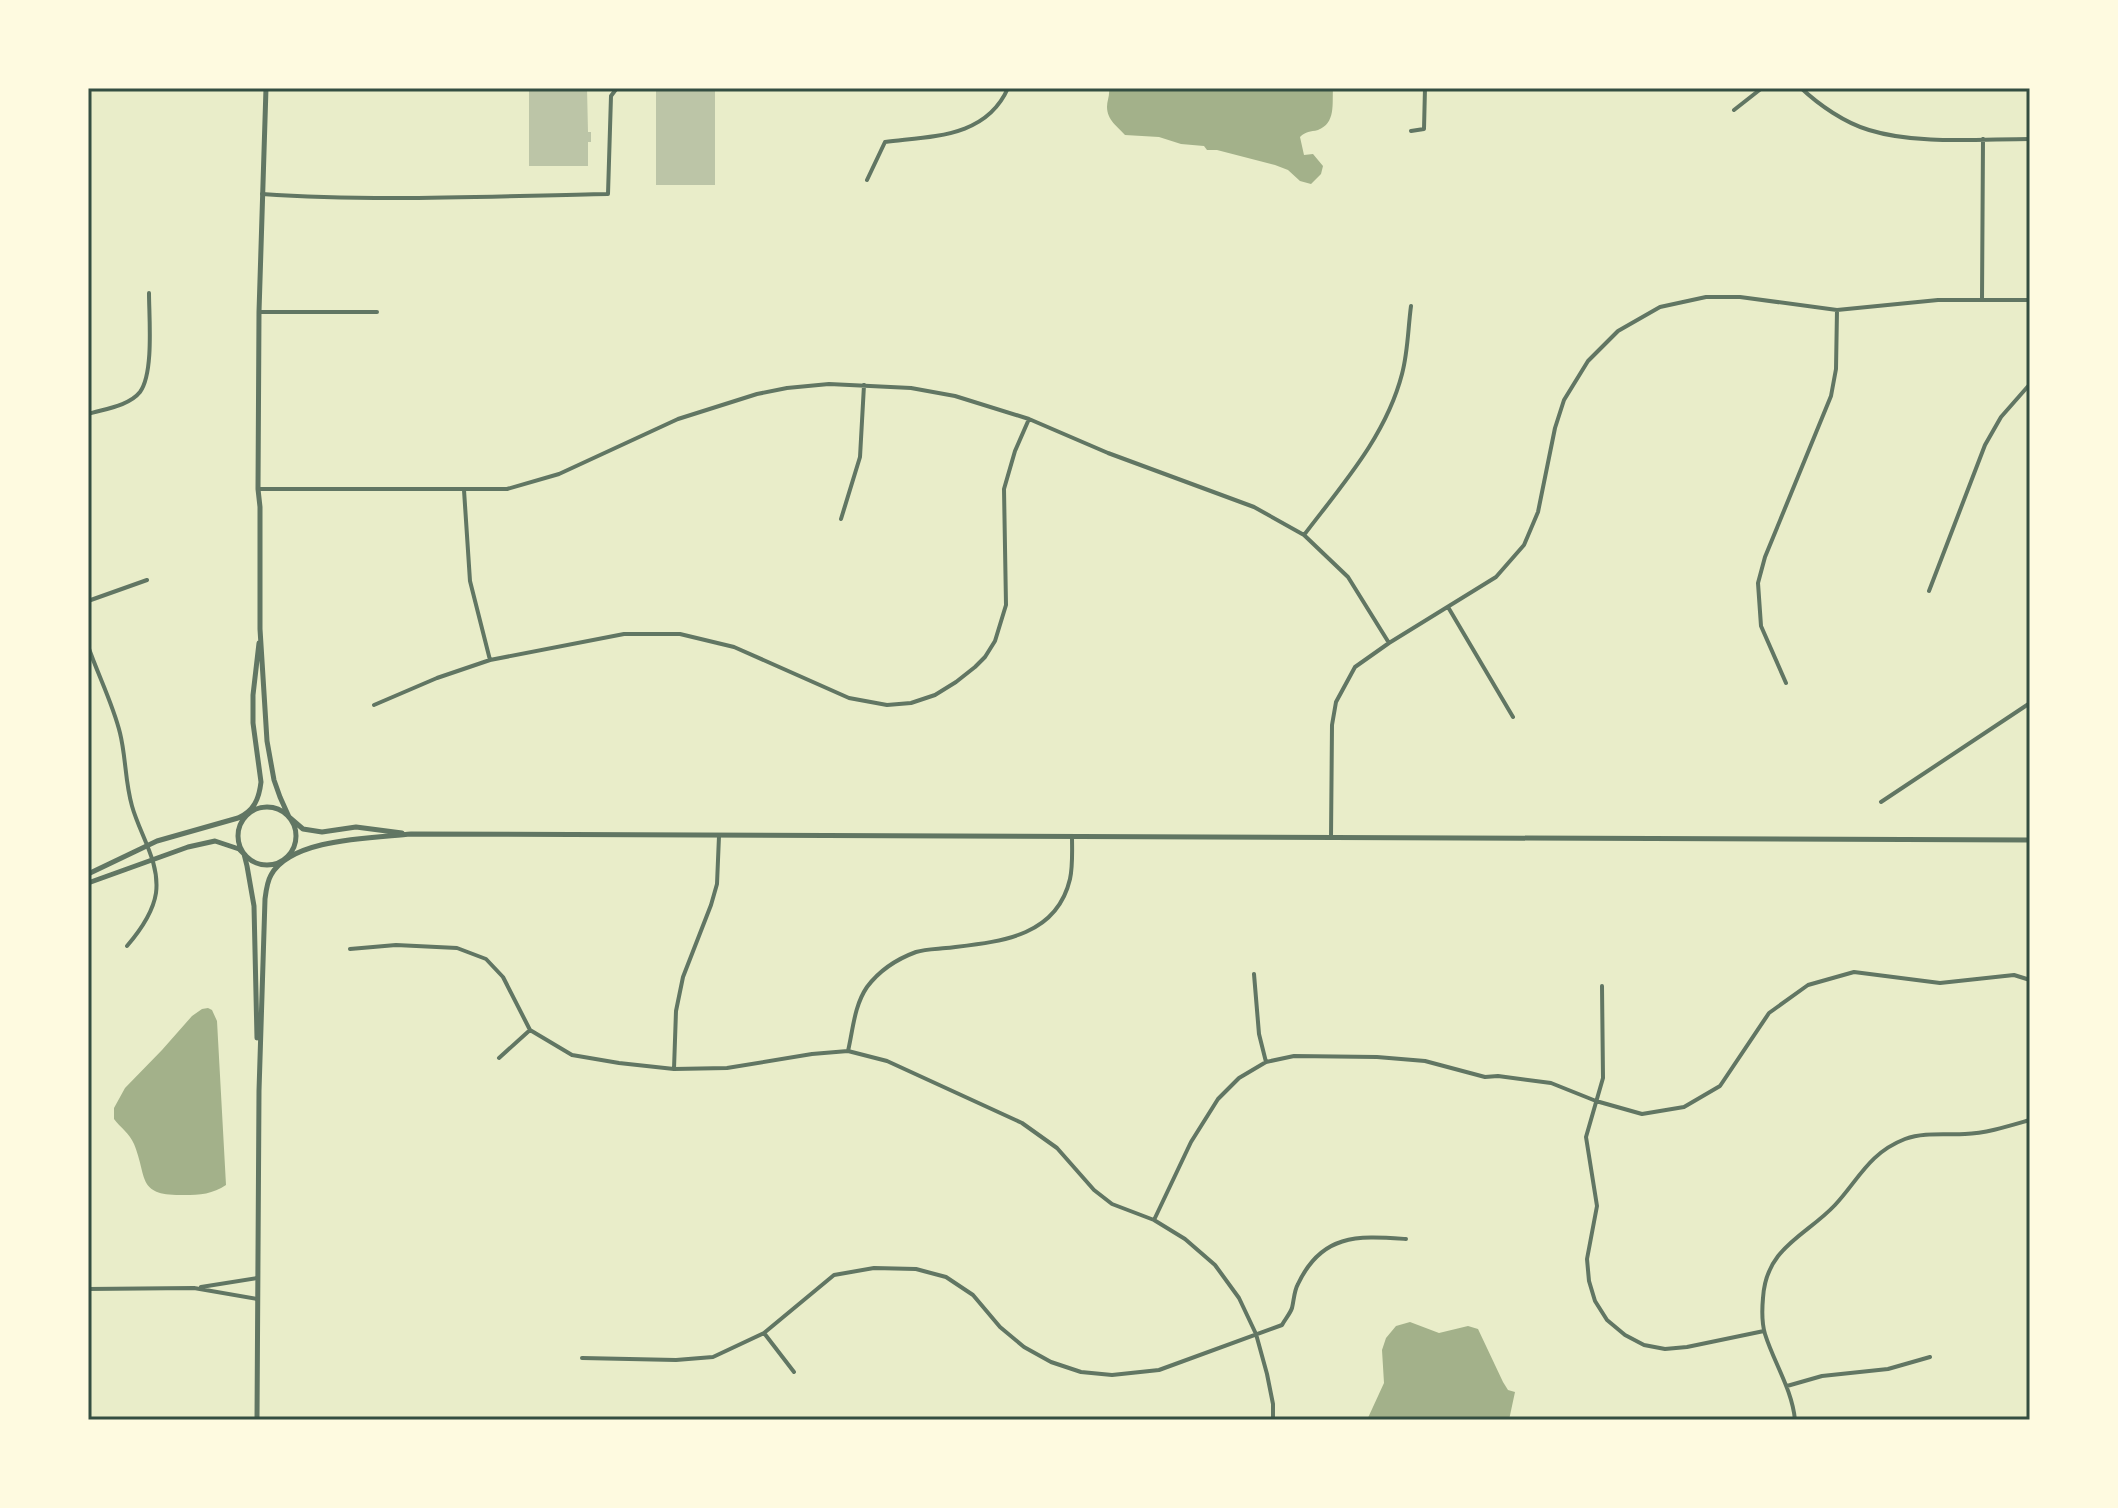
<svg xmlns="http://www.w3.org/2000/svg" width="2118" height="1508" viewBox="0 0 2118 1508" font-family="Merriweather,serif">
  <rect width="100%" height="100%" fill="#e9edc9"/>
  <path fill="#a3b18a" d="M 1109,88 L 1333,88 C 1332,104 1336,123 1318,130 C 1310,132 1306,131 1300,137 L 1304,155 L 1313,154 L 1323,166 L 1321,174 L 1311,184 L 1300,181 L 1288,170 L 1275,165 L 1217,150 L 1207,150 L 1204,146 L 1181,144 L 1159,137 L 1125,135 C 1118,127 1107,120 1107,107 C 1107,100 1110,96 1109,88 Z
    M 208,1008 L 212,1010 L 217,1021 L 226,1185 C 213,1194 200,1195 184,1195 C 136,1196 148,1178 134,1144 C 130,1134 120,1127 114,1119 L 114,1108 L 125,1088 L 162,1050 L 192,1016 L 202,1009 Z
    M 1410,1322 L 1439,1333 L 1468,1326 L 1478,1329 L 1503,1382 L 1508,1390 L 1515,1392 L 1509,1420 L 1367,1420 L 1384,1383 L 1382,1350 L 1386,1338 L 1396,1326 Z"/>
  <path fill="#bcc5a7" d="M 529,88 L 587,88 L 588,132 L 591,132 L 591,142 L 588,142 L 588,166 L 529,166 Z
    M 656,88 L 715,88 L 715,185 L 656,185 Z"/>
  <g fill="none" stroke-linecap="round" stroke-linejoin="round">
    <path stroke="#617663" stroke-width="4" d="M 1801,88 C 1819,105 1845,123 1869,130 C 1917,145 1980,139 2030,139
      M 1734,110 L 1762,88
      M 1411,131 L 1424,129 L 1425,88
      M 867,180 L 885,142 C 932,136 986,138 1008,88
      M 262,194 C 377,202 493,196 608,194 L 611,96 L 617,88
      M 1982,299 L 1983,139
      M 259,312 L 377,312
      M 88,414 C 104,409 129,406 140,392 C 154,373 149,317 149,293
      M 258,489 L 507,489 L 559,474 L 678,419 L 757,394 L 787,388 L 829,384 L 911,388 L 955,396 L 1029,419 L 1108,453 L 1254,507 L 1304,535 L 1348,577 L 1389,643
      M 464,490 L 470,581 L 490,660
      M 841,519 L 860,457 L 864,385
      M 1304,535 C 1342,485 1386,436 1402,374 C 1408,352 1408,328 1411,306
      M 1929,591 L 1985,445 L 2001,417 L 2030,384
      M 88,601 L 147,580
      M 1448,607 L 1513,717
      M 88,646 C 98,675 113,704 120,733 C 126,757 125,782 132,806 C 140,835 160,862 156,893 C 153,913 139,932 127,946
      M 1786,683 L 1761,626 L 1758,583 L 1765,557 L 1831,396 L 1836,369 L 1837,310
      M 374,705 L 437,678 L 490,660 L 624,634 L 680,634 L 734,647 L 849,698 L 887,705 L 911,703 L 935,695 L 956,682 L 975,667 L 985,657 L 995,641 L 1006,605 L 1004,489 L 1015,451 L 1029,419
      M 1881,802 L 2030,703
      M 1331,838 L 1332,725 L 1336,702 L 1355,667 L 1389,643 L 1496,577 L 1524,545 L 1538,512 L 1555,428 L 1564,400 L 1588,361 L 1618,331 L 1660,307 L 1706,297 L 1740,297 L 1837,310 L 1938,300 L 2030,300
      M 350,949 L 396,945 L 457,948 L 486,959 L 503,977 L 530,1030 L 572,1055 L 619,1063 L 674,1069 L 727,1068 L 812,1054 L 848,1051 L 887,1061 L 1022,1123 L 1057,1148 L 1094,1190 L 1112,1204 L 1154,1220 L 1185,1239 L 1215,1265 L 1239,1298 L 1256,1334 L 1267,1374 L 1273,1404 L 1273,1420
      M 1254,974 L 1259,1034 L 1266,1062
      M 1602,986 L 1603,1078 L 1586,1137 L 1597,1206 L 1587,1259 L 1589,1281 L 1595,1301 L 1607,1320 L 1625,1335 L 1644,1345 L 1665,1349 L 1687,1347 L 1764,1331
      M 848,1051 C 853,1030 854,1006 867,987 C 879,971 897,959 916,952 C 925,949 936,949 946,948 C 996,942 1056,939 1070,879 C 1073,866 1072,850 1072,836
      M 499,1058 L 530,1030
      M 674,1069 L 676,1011 L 683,977 L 711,905 L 717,884 L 719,836
      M 1154,1220 L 1191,1142 L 1218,1099 L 1239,1078 L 1266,1062 L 1294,1056 L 1377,1057 L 1425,1061 L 1485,1077 L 1498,1076 L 1551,1083 L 1596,1101 L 1642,1114 L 1684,1107 L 1720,1086 L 1769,1013 L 1808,985 L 1854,972 L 1940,983 L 2014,975 L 2030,980
      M 201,1287 L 257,1278
      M 88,1289 L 194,1288 L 257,1299
      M 764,1333 L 794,1372
      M 582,1358 L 676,1360 L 713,1357 L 764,1333 L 834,1275 L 874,1268 L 916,1269 L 946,1277 L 973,1295 L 1000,1327 L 1024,1347 L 1051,1362 L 1081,1372 L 1112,1375 L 1159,1370 L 1282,1325 C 1285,1319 1290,1314 1292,1308 C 1294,1300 1294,1291 1298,1284 C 1322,1233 1358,1236 1406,1239
      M 1787,1386 L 1822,1376 L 1888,1369 L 1930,1357
      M 1795,1420 C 1792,1389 1774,1363 1765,1334 C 1762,1324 1762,1309 1763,1298 C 1766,1247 1806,1236 1835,1205 C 1859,1179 1869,1153 1905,1139 C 1924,1132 1944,1135 1965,1134 C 1987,1133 2009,1126 2030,1120"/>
    <path stroke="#617663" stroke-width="5" d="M 266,88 L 259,312 L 258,489 L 260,507 L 260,629 L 267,741 L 274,780 L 280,797 L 289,817 L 303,829 L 322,832 L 356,827 L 402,833
      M238 836a29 29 0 1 1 58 0a29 29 0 1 1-58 0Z
      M 88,874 L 157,841 L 238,818 C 254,811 259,799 261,782 L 253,723 L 253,695 L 259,643
      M 88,883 L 188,847 L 215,841 L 239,849 L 244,854 L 247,866 L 254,906 L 257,1038
      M 257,1420 L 259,1091 L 265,899 C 266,891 267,882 271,875 C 291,838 373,838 411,834 L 2030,840"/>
  </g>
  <rect width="2118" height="1508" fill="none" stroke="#fefae0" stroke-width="180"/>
  <rect x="90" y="90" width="1938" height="1328" fill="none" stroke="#344e41" stroke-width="3"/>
</svg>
